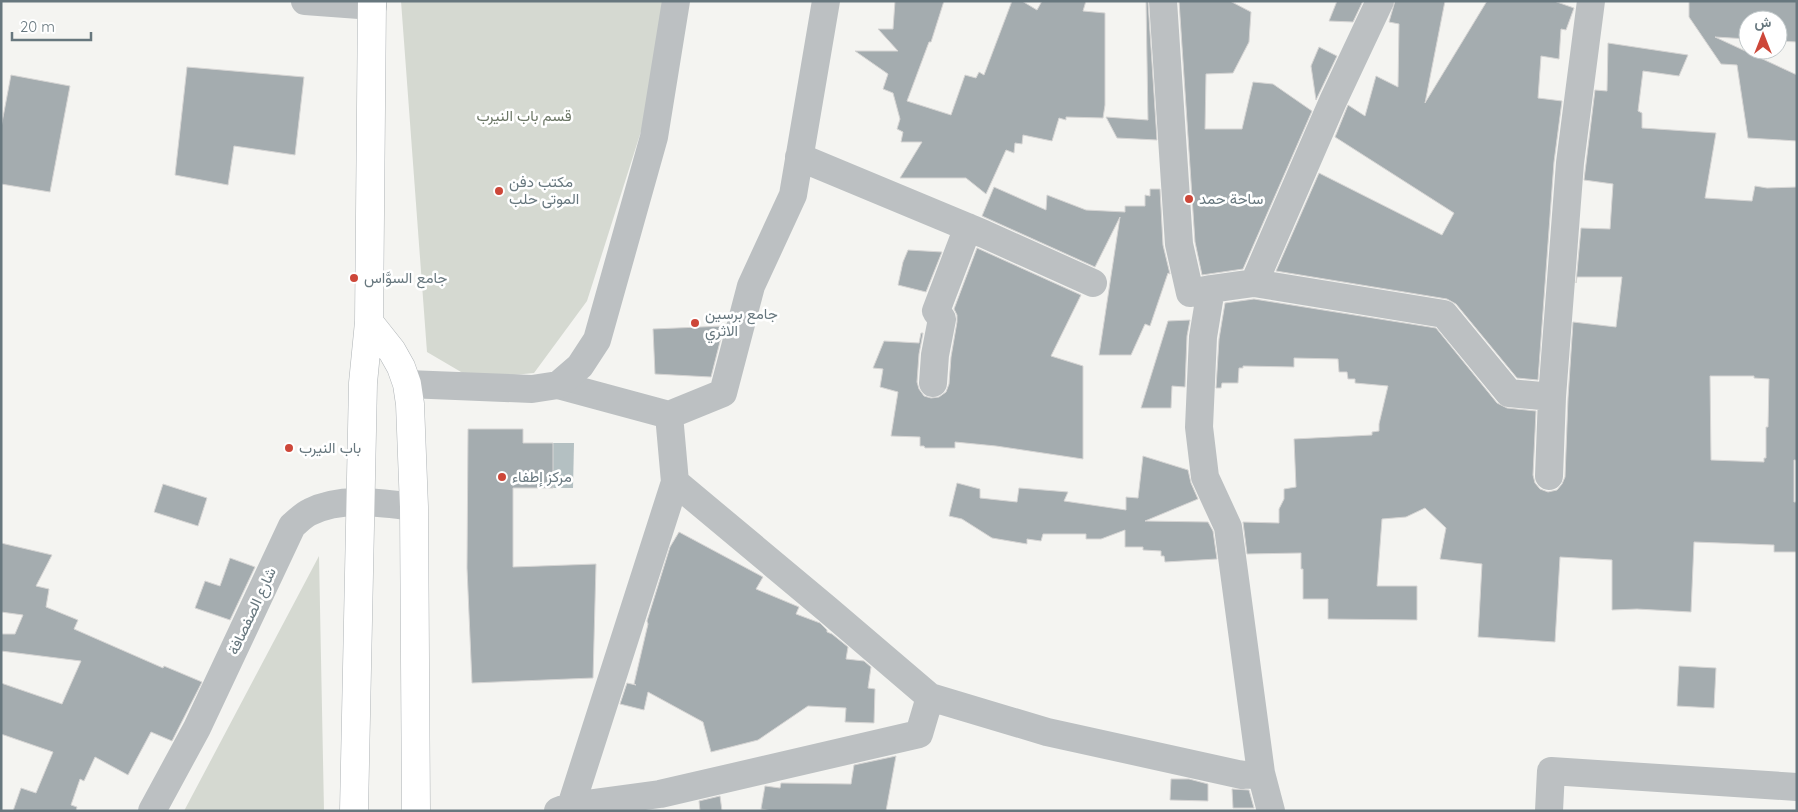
<svg xmlns="http://www.w3.org/2000/svg" width="1798" height="812" viewBox="0 0 1798 812" font-family="Quicksand,Vazirmatn,sans-serif">
  <rect width="100%" height="100%" fill="#f4f4f1"/>
  <path fill="#d5d9d1" d="M 401,1 L 666,1 L 658,78 L 587,301 L 534,373 L 473,379 L 427,352 Z
    M 319,556 L 324,811 L 184,811 Z"/>
  <path fill="#b4c0c2" d="M 553,443 L 574,443 L 573,488 L 553,488 Z"/>
  <path fill="#a4acaf" stroke="#d6d5d4" fill-rule="evenodd" d="M 895,1 L 944,1 L 931,42 L 929,42 L 907,101 L 951,115 L 965,75 L 976,78 L 979,72 L 984,75 L 1012,1 L 1022,1 L 1037,10 L 1042,1 L 1086,1 L 1083,11 L 1105,13 L 1105,105 L 1103,118 L 1066,117 L 1066,120 L 1059,118 L 1052,141 L 1023,135 L 1022,144 L 1015,143 L 1014,153 L 1006,150 L 986,194 L 966,178 L 900,178 L 922,142 L 901,142 L 903,132 L 897,129 L 900,119 L 893,93 L 883,89 L 888,74 L 855,51 L 898,51 L 878,29 L 893,29 Z
    M 1146,1 L 1148,1 L 1157,140 L 1117,138 L 1106,117 L 1148,120 Z
    M 1179,1 L 1230,1 L 1251,12 L 1249,42 L 1233,73 L 1206,74 L 1205,129 L 1242,129 L 1253,82 L 1273,84 L 1312,111 L 1243,269 L 1202,275 L 1195,242 Z
    M 1337,1 L 1363,1 L 1353,22 L 1329,21 Z
    M 1395,1 L 1445,1 L 1425,103 L 1487,1 L 1554,1 L 1574,8 L 1566,30 L 1561,29 L 1559,59 L 1541,56 L 1538,98 L 1562,101 L 1554,162 L 1538,380 L 1517,378 L 1456,304 L 1447,299 L 1276,271 L 1319,173 L 1442,235 L 1454,213 L 1335,137 L 1348,105 L 1365,116 L 1376,76 L 1398,87 L 1399,24 L 1389,22 Z
    M 1689,1 L 1797,1 L 1797,42 L 1778,41 L 1778,20 L 1748,20 L 1748,39 L 1715,37 L 1797,75 L 1797,141 L 1748,138 L 1737,65 L 1721,64 L 1689,17 Z
    M 1608,43 L 1688,55 L 1679,76 L 1643,71 L 1638,111 L 1642,113 L 1642,128 L 1716,133 L 1705,198 L 1752,201 L 1755,186 L 1767,188 L 1797,187 L 1797,460 L 1794,460 L 1794,502 L 1797,502 L 1797,552 L 1774,552 L 1774,545 L 1694,542 L 1691,612 L 1637,609 L 1612,610 L 1612,560 L 1560,557 L 1555,642 L 1478,637 L 1482,564 L 1440,559 L 1446,528 L 1425,508 L 1406,517 L 1382,519 L 1377,586 L 1417,586 L 1417,620 L 1328,619 L 1328,599 L 1303,599 L 1303,569 L 1301,569 L 1301,553 L 1247,554 L 1243,522 L 1279,523 L 1279,509 L 1284,499 L 1284,489 L 1296,487 L 1294,439 L 1372,435 L 1372,432 L 1379,431 L 1379,424 L 1388,386 L 1355,383 L 1355,379 L 1348,379 L 1347,372 L 1339,372 L 1338,359 L 1294,358 L 1294,367 L 1243,366 L 1243,368 L 1239,368 L 1238,383 L 1222,383 L 1221,388 L 1216,388 L 1219,339 L 1225,303 L 1254,299 L 1436,328 L 1497,403 L 1507,408 L 1536,411 L 1533,475 L 1535,483 L 1540,489 L 1548,492 L 1557,490 L 1562,484 L 1565,477 L 1568,398 L 1573,322 L 1616,327 L 1622,277 L 1577,277 L 1576,283 L 1581,228 L 1610,229 L 1613,184 L 1584,180 L 1595,90 L 1607,91 ZM 1710,376 L 1754,376 L 1754,378 L 1769,379 L 1768,427 L 1766,427 L 1766,458 L 1764,458 L 1764,462 L 1711,460 Z
    M 1319,47 L 1337,56 L 1316,100 L 1311,66 Z
    M 187,67 L 304,77 L 295,155 L 234,146 L 228,185 L 175,175 Z
    M 11,75 L 70,86 L 50,192 L 1,184 L 1,128 Z
    M 994,187 L 1046,210 L 1047,195 L 1086,210 L 1125,212 L 1125,206 L 1145,206 L 1145,195 L 1150,196 L 1150,189 L 1160,189 L 1163,245 L 1170,274 L 1168,273 L 1150,326 L 1145,324 L 1131,355 L 1099,355 L 1120,217 L 1095,267 L 982,216 Z
    M 977,248 L 1081,295 L 1051,356 L 1083,366 L 1083,459 L 996,446 L 955,442 L 955,448 L 925,448 L 924,446 L 920,446 L 920,437 L 891,436 L 898,392 L 880,387 L 883,369 L 873,368 L 884,341 L 919,343 L 921,333 L 923,333 L 919,354 L 917,382 L 919,389 L 924,396 L 931,398 L 939,397 L 946,392 L 949,384 L 951,357 L 957,322 L 957,315 L 954,309 Z
    M 908,250 L 942,252 L 926,292 L 898,285 L 903,262 Z
    M 1190,320 L 1187,336 L 1185,387 L 1172,386 L 1171,408 L 1141,408 L 1168,321 Z
    M 724,326 L 711,377 L 655,374 L 653,329 Z
    M 468,429 L 523,429 L 523,443 L 553,443 L 553,488 L 513,488 L 513,567 L 596,564 L 593,678 L 472,683 L 467,568 Z
    M 1143,456 L 1188,470 L 1191,483 L 1198,499 L 1145,521 L 1208,522 L 1213,531 L 1217,559 L 1165,562 L 1164,556 L 1161,556 L 1161,551 L 1143,550 L 1143,547 L 1125,547 L 1125,530 L 1101,539 L 1086,539 L 1086,534 L 1043,534 L 1041,541 L 1027,539 L 1027,544 L 992,538 L 962,519 L 949,516 L 957,483 L 980,489 L 980,498 L 1017,502 L 1019,488 L 1068,492 L 1064,501 L 1126,510 L 1126,497 L 1138,498 Z
    M 163,484 L 207,498 L 198,526 L 154,512 Z
    M 679,532 L 763,577 L 756,589 L 799,607 L 796,614 L 820,623 L 827,630 L 827,632 L 832,634 L 848,647 L 846,659 L 864,661 L 871,667 L 868,688 L 875,689 L 874,723 L 845,722 L 846,708 L 808,706 L 758,740 L 711,752 L 703,722 L 648,692 L 644,710 L 620,704 L 627,683 L 636,685 L 634,684 L 648,624 L 647,621 L 670,547 Z
    M 1,543 L 52,555 L 36,586 L 49,589 L 46,607 L 78,620 L 74,629 L 163,668 L 164,666 L 202,682 L 172,741 L 151,732 L 128,775 L 95,757 L 84,781 L 80,779 L 71,805 L 77,807 L 76,811 L 13,811 L 21,788 L 36,793 L 53,752 L 1,734 L 1,683 L 62,704 L 81,661 L 1,651 L 1,634 L 15,634 L 23,615 L 1,612 Z
    M 230,558 L 255,567 L 230,620 L 195,608 L 205,581 L 220,586 Z
    M 1679,666 L 1716,668 L 1714,708 L 1677,706 Z
    M 896,756 L 886,811 L 772,811 L 761,809 L 765,786 L 780,788 L 781,783 L 851,784 L 854,765 Z
    M 1171,779 L 1189,779 L 1208,784 L 1208,801 L 1170,800 Z
    M 1232,789 L 1249,790 L 1254,808 L 1233,808 Z
    M 720,796 L 722,811 L 700,811 L 699,801 Z"/>
  <g fill="none" stroke-linecap="round" stroke-linejoin="round">
    <g stroke="#afb4b7" stroke-width="29">
      <path id="secondary" d="M 369,322 L 392,351 L 401,367 L 407,384 L 410,404 L 414,507 L 416,811
        M 354,811 L 363,383 L 369,322 L 372,1"/>
    </g>
    <path stroke="#bcc0c2" stroke-width="28" d="M 1163,1 L 1179,244 L 1190,293 L 1211,289 L 1203,337 L 1199,427 L 1205,477 L 1228,527 L 1261,773 L 1271,811
      M 799,157 L 984,234 L 1093,283
      M 1254,283 L 1333,101 L 1380,1
      M 1211,289 L 1254,283 L 1444,314 L 1509,393 L 1552,397
      M 933,383 L 935,355 L 942,319 L 936,311 L 968,227
      M 558,385 L 669,415 L 675,482 L 827,609 L 930,697 L 1047,732 L 1242,775 L 1261,773
      M 669,415 L 723,393 L 751,286 L 793,195 L 826,1
      M 1549,476 L 1552,397 L 1570,163 L 1591,1
      M 571,806 L 675,482
      M 152,811 L 197,728 L 292,526 C 297,522 303,515 310,512 C 342,496 381,503 414,507
      M 558,811 L 571,806 L 660,794 L 919,734 L 930,697
      M 1549,811 L 1551,771 L 1797,787"/>
    <path stroke="#bcc0c2" stroke-width="28" d="M 305,1 L 373,6
      M 407,384 L 532,389 L 558,385 L 580,366 L 597,340 L 654,137 L 676,1"/>
    <use href="#secondary" stroke="#fff" stroke-width="28"/>
  </g>
  <g fill="#cd4739" stroke="#fff" stroke-width="2">
    <circle cx="499" cy="191" r="5"/>
    <circle cx="1189" cy="199" r="5"/>
    <circle cx="354" cy="278" r="5"/>
    <circle cx="695" cy="323" r="5"/>
    <circle cx="289" cy="448" r="5"/>
    <circle cx="502" cy="477" r="5"/>
  </g>
  <g text-anchor="middle" stroke-width="5" stroke-linejoin="round" paint-order="stroke">
    <g font-size="15" fill="#6b7665" stroke="#fff">
      <text x="524" y="121">قسم باب النيرب</text>
    </g>
    <g font-size="15" fill="#67777e" stroke="#fff" text-anchor="start">
      <text x="509" y="187">مكتب دفن<tspan x="509" dy="17">الموتى حلب</tspan></text>
      <text x="1199" y="204">ساحة حمد</text>
      <text x="364" y="283">جامع السوَّاس</text>
      <text x="705" y="319">جامع برسين<tspan x="705" dy="17">الاثري</tspan></text>
      <text x="299" y="453">باب النيرب</text>
      <text x="512" y="482">مركز إطفاء</text>
    </g>
    <g font-size="15" fill="#67777e" stroke="#fff">
      <text transform="translate(252 611) rotate(-65)" y="5">شارع الصفصافة</text>
    </g>
  </g>
  <rect width="1798" height="812" fill="none" stroke="#67777e" stroke-width="5"/>
  <g transform="translate(1763 35)"><circle r="24" fill="#ffffff" stroke="#c2c9cb"/>
  <path d="M0-4L9 19L0 12L-9 19Z" fill="#cd4739"/>
  <text y="-8" font-size="14" font-weight="bold" text-anchor="middle" fill="#67777e">ش</text>
  </g>
  <path d="M12 32v8h79v-8" fill="none" stroke="#67777e" stroke-width="2.5"/>
  <text x="20" y="32" font-size="15" fill="#67777e" stroke="#ffffff" stroke-width="4" paint-order="stroke">20 m</text>
</svg>
